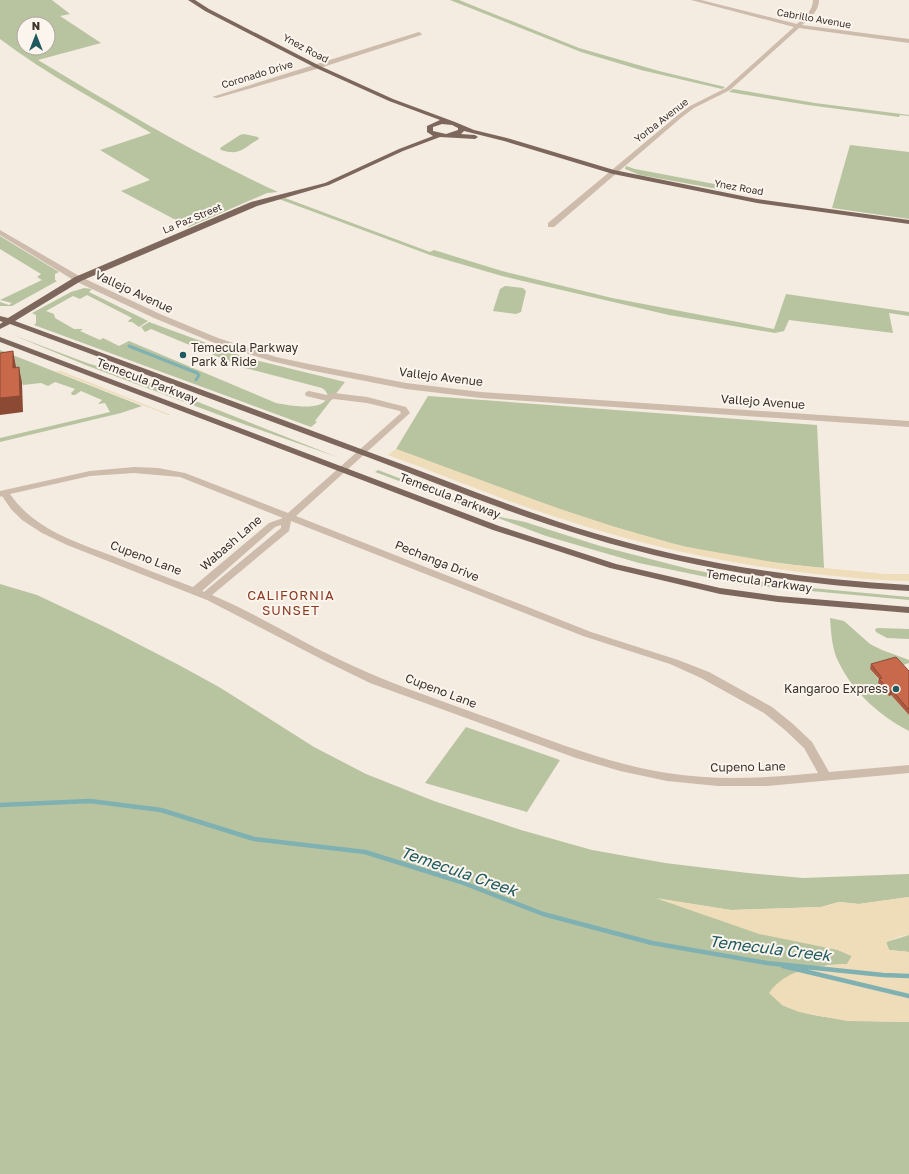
<svg xmlns="http://www.w3.org/2000/svg" width="909" height="1174" viewBox="0 0 909 1174" font-family="'Golos Text',sans-serif">
  <rect width="100%" height="100%" fill="#f4ebe1"/>
  <path fill="#b8c4a0" fill-rule="evenodd" d="M 0,0 L 52,0 L 70,14 L 60,16 L 101,43 L 38,60 C 116,107 195,154 278,192 L 267,193 L 189,227 L 121,191 L 150,180 L 100,150 L 151,133 C 101,102 47,75 0,39 ZM 24,24 L 48,24 L 48,48 L 24,48 Z
    M 450,0 L 459,0 L 579,48 L 659,71 L 725,87 L 722,89 L 641,70 L 581,52 Z
    M 733,89 L 815,103 L 909,115 L 909,116 L 900,115 L 899,117 L 808,105 L 729,92 Z
    M 244,134 L 258,137 L 259,139 C 242,149 240,156 221,150 L 220,148 L 240,135 Z
    M 850,145 L 909,152 L 909,219 L 832,208 Z
    M 626,166 L 635,169 L 725,186 L 723,190 L 640,175 L 625,169 Z
    M 285,198 L 430,252 L 434,250 L 502,271 L 612,298 L 774,329 L 786,294 L 909,312 L 909,316 L 889,313 L 893,333 L 789,320 L 784,331 L 775,333 L 669,315 L 502,276 L 430,255 L 279,199 Z
    M 0,236 L 59,272 L 55,274 L 55,280 L 57,281 L 12,306 L 0,306 L 0,302 L 9,305 L 12,303 L 0,300 L 42,280 L 37,277 L 41,274 L 0,249 Z
    M 505,286 L 523,288 L 526,291 L 521,312 L 516,314 L 493,311 L 500,289 Z
    M 84,288 L 92,289 L 89,292 L 148,321 L 139,327 L 132,322 L 129,322 L 128,321 L 132,318 L 87,295 L 80,299 L 73,296 L 46,311 L 54,314 L 55,318 L 74,329 L 83,329 L 80,331 L 100,340 L 103,338 L 119,346 L 129,341 L 276,403 C 287,405 322,412 327,398 C 329,394 325,390 322,388 L 245,368 L 151,329 L 145,332 L 141,327 L 149,322 L 247,358 L 345,382 L 315,421 L 317,422 L 311,427 L 34,325 L 36,323 L 36,315 L 32,313 L 71,292 Z
    M 13,335 L 87,363 L 140,379 L 337,457 L 246,425 L 88,366 Z
    M 0,350 L 142,406 L 121,413 L 0,442 L 0,438 L 110,412 L 105,403 L 98,404 L 102,400 L 81,391 L 75,395 L 72,395 L 71,393 L 75,389 L 55,382 L 48,386 L 41,383 L 23,385 L 22,383 L 0,369 Z
    M 428,396 L 817,425 L 824,568 C 770,563 713,555 660,540 C 570,516 483,481 396,449 Z
    M 378,470 L 500,517 L 525,522 L 600,546 L 689,569 L 742,579 L 811,588 L 909,597 L 909,600 L 745,585 L 639,563 L 546,536 L 375,472 Z
    M 0,584 L 37,595 L 107,628 L 177,664 L 219,687 L 314,747 L 366,774 L 434,801 L 521,830 L 592,850 L 665,863 L 748,873 L 803,878 L 909,874 L 909,897 L 859,904 L 839,902 L 821,907 L 731,910 L 659,899 L 714,918 L 838,950 L 852,956 L 847,964 L 827,965 L 782,1005 C 822,1022 866,1021 909,1022 L 909,1174 L 0,1174 Z
    M 830,618 L 844,621 L 870,644 L 882,650 L 909,660 L 909,663 L 903,665 L 899,661 L 870,669 L 881,682 L 878,683 L 889,696 L 891,695 L 909,715 L 909,731 C 880,716 854,693 839,663 C 832,650 831,632 830,618 Z
    M 878,628 L 909,629 L 909,639 L 887,638 L 876,632 L 875,629 Z
    M 466,727 L 560,760 L 527,812 L 425,783 Z
    M 909,935 L 909,952 L 889,950 L 886,942 Z"/>
  <path fill="#efdcb8" d="M 55,371 L 61,371 L 171,415 L 168,415 Z
    M 396,449 L 557,508 L 615,527 L 681,546 L 784,564 L 885,574 L 909,574 L 909,581 C 878,581 846,577 815,574 C 727,564 640,545 556,517 C 499,499 444,475 388,455 Z
    M 909,897 L 909,935 L 901,936 L 886,942 L 889,950 L 909,952 L 909,1022 L 847,1021 L 799,1012 L 782,1005 L 769,993 C 786,968 819,966 847,964 L 852,956 L 838,950 L 759,934 L 656,898 L 731,910 L 821,907 L 839,902 L 859,904 Z"/>
  <g fill="none" stroke-linecap="round" stroke-linejoin="round">
    <path stroke="#7fb0b2" stroke-width="3" d="M 129,346 L 197,373 L 199,375 L 196,380"/>
    <path stroke="#7fb0b2" stroke-width="4.5" d="M 0,805 L 90,801 L 161,810 L 254,839 L 365,852 L 461,882 L 543,914 L 652,943 L 767,963 L 883,975 L 909,976
      M 783,966 L 909,996"/>
    <path fill="#cdbbac" fill-rule="evenodd" d="M 691,0 L 701,0 L 797,24 C 804,17 813,11 813,0 L 819,0 C 819,11 810,18 802,25 L 909,39 L 909,43 L 799,28 L 730,90 L 694,108 L 682,117 L 554,227 L 548,227 L 548,223 L 678,115 L 690,106 L 726,88 L 794,27 Z
      M 419,32 L 422,34 L 421,35 L 320,68 L 217,98 L 212,97 Z
      M 0,230 L 81,277 L 160,314 L 218,338 L 276,357 L 309,364 L 406,383 L 481,392 L 909,421 L 909,427 L 481,398 L 406,389 L 309,370 L 271,361 L 212,342 L 154,318 L 75,281 L 0,235 Z
      M 309,391 L 327,395 L 334,393 L 367,397 L 406,407 L 410,413 L 296,516 L 591,632 L 678,660 L 709,672 L 772,707 L 793,724 L 812,742 L 829,772 L 909,765 L 909,773 L 767,786 L 718,786 L 667,781 L 620,771 L 576,758 L 370,683 L 327,662 L 207,600 L 67,545 L 42,533 L 22,520 L 11,509 L 2,496 L 0,497 L 0,491 L 90,471 L 134,467 L 158,468 L 185,473 L 288,513 L 401,413 L 400,411 L 367,403 L 334,399 L 327,401 L 306,396 L 305,394 L 306,392 ZM 134,473 L 180,477 L 283,518 L 269,523 L 193,587 C 166,577 140,567 113,556 C 75,542 34,529 10,494 L 90,476 ZM 291,521 L 583,636 L 670,664 L 701,678 L 764,713 L 785,730 L 804,748 L 818,773 C 768,778 718,781 667,773 C 603,763 543,737 483,716 C 433,698 383,681 336,658 C 294,638 255,613 212,595 L 289,531 ZM 281,525 L 281,528 L 204,592 L 202,591 L 275,527 Z"/>
    <path fill="#7d675c" fill-rule="evenodd" d="M 188,0 L 195,0 L 209,9 L 320,66 L 393,99 L 455,122 L 474,130 L 507,138 L 614,170 L 757,199 L 909,220 L 909,224 L 757,203 L 613,174 L 504,141 L 464,131 L 461,134 L 475,135 L 478,137 L 475,139 L 440,137 L 403,151 L 329,185 L 257,206 L 81,281 L 15,321 C 136,365 257,410 377,455 C 449,481 520,511 594,533 C 697,564 802,579 909,585 L 909,591 C 800,585 693,569 588,537 C 513,515 442,485 370,458 C 250,414 130,368 10,324 L 0,329 L 0,324 L 3,322 L 0,321 L 0,316 L 8,318 L 75,277 L 251,202 L 325,183 L 399,149 L 433,136 L 427,132 L 427,126 L 440,120 L 389,101 L 316,68 L 205,11 ZM 442,124 L 452,125 L 458,128 L 458,130 L 446,134 L 433,131 L 433,127 Z
      M 0,337 L 499,526 L 616,564 L 720,588 L 778,596 L 909,607 L 909,613 L 778,602 L 720,594 L 610,568 L 493,530 L 0,342 Z"/>
  </g>
  <path fill="#ac5a40" d="M 871,664 L 909,671 L 909,715 L 891,695 L 889,696 L 878,683 L 879,679 L 870,669 Z"/>
  <path fill="#8c4a34" d="M 13,351 L 16,367 L 16,384 L 13,368 Z
    M 19,367 L 22,383 L 23,412 L 0,415 L 0,417 L 0,398 Z
    M 892,690 L 891,695 L 889,696 L 890,691 Z"/>
  <path fill="#c8694b" stroke="#8c4a34" d="M 13,351 L 13,368 L 19,367 L 20,396 L 0,398 L 0,353 Z
    M 896,657 L 909,671 L 909,710 L 892,690 L 890,691 L 879,679 L 882,678 L 871,664 Z"/>
  <g fill="#1f5a5e" stroke="#fbf5ee" stroke-width="1.5">
    <circle cx="183" cy="355" r="4"/>
    <circle cx="896" cy="689" r="4"/>
  </g>
  <g text-anchor="middle" stroke-width="4" stroke-linejoin="round" paint-order="stroke">
    <g font-size="10" fill="#3b302b" stroke="#fbf5ee">
      <text transform="translate(814 18) rotate(10)" y="4">Cabrillo Avenue</text>
      <text transform="translate(306 48) rotate(28)" y="4">Ynez Road</text>
      <text transform="translate(257 74) rotate(-17)" y="4">Coronado Drive</text>
      <text transform="translate(661 120) rotate(-38)" y="4">Yorba Avenue</text>
      <text transform="translate(739 187) rotate(10)" y="4">Ynez Road</text>
      <text transform="translate(192 218) rotate(-23)" y="4">La Paz Street</text>
    </g>
    <g font-size="12" fill="#3b302b" stroke="#fbf5ee">
      <text transform="translate(134 292) rotate(25)" y="4">Vallejo Avenue</text>
      <text transform="translate(441 377) rotate(7)" y="4">Vallejo Avenue</text>
      <text transform="translate(147 381) rotate(21)" y="4">Temecula Parkway</text>
      <text transform="translate(763 402) rotate(4)" y="4">Vallejo Avenue</text>
      <text transform="translate(450 496) rotate(21)" y="4">Temecula Parkway</text>
      <text transform="translate(231 543) rotate(-41)" y="4">Wabash Lane</text>
      <text transform="translate(146 558) rotate(21)" y="4">Cupeno Lane</text>
      <text transform="translate(437 561) rotate(22)" y="4">Pechanga Drive</text>
      <text transform="translate(759 581) rotate(8)" y="4">Temecula Parkway</text>
      <text transform="translate(441 691) rotate(21)" y="4">Cupeno Lane</text>
      <text transform="translate(748 767) rotate(-1)" y="4">Cupeno Lane</text>
    </g>
    <g font-size="12" fill="#3b302b" stroke="#fbf5ee" text-anchor="start">
      <text x="191" y="352">Temecula Parkway<tspan x="191" dy="14">Park &amp; Ride</tspan></text>
      <text x="888" y="693" text-anchor="end">Kangaroo Express</text>
    </g>
    <g font-size="13" letter-spacing="1" fill="#8c3b22" stroke="#fbf5ee">
      <text x="291" y="600">CALIFORNIA<tspan x="291" dy="15">SUNSET</tspan></text>
    </g>
    <g font-size="16" font-style="italic" fill="#1f5a5e" stroke="#fbf5ee">
      <text transform="translate(459 871) rotate(19)" y="6">Temecula Creek</text>
      <text transform="translate(770 948) rotate(7)" y="6">Temecula Creek</text>
    </g>
  </g>
  <g transform="translate(36 36)"><circle r="19" fill="#fbf5ee" stroke="#aea6a0"/>
  <path d="M0-3L7 15L0 10L-7 15Z" fill="#1f5a5e"/>
  <text y="-6" font-size="11" font-weight="bold" text-anchor="middle" fill="#3b302b">N</text>
  </g>
</svg>
